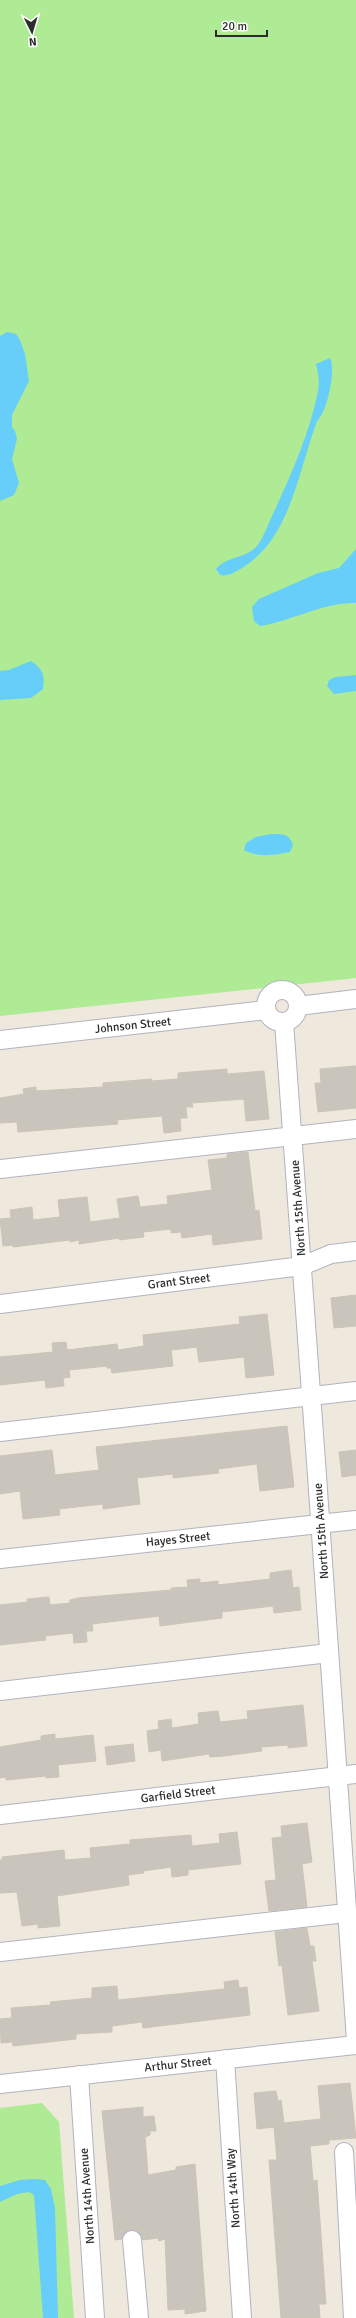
<svg xmlns="http://www.w3.org/2000/svg" width="356" height="2318" viewBox="0 0 356 2318" font-family="Signika,sans-serif">
  <rect width="100%" height="100%" fill="#efe8dd"/>
  <path fill="#afea95" d="M 0,0 L 356,0 L 356,978 L 0,1016 Z
    M 42,2103 L 59,2122 L 74,2318 L 0,2318 L 0,2108 Z"/>
  <path fill="#67cefa" d="M 7,332 L 16,334 L 20,340 L 25,354 L 29,381 L 12,415 L 12,427 L 15,431 L 17,439 L 12,459 L 19,483 L 14,495 L 0,501 L 0,336 Z
    M 330,358 C 336,368 328,404 322,414 C 320,418 317,420 316,424 C 298,473 290,539 242,568 C 235,572 228,577 220,575 L 216,569 C 227,556 246,559 257,546 C 263,538 268,525 272,516 C 290,477 310,433 318,391 C 320,382 318,372 316,364 Z
    M 356,549 L 356,603 C 324,602 292,621 260,626 L 254,621 L 252,607 L 259,599 L 318,573 L 339,568 Z
    M 31,661 C 43,670 45,674 43,689 L 31,698 L 0,700 L 0,671 L 9,670 Z
    M 356,675 L 356,691 L 334,694 L 327,686 L 329,680 L 336,677 Z
    M 271,834 C 282,834 289,833 293,845 L 290,852 C 273,855 259,858 244,850 L 246,843 L 256,837 Z
    M 35,2179 L 45,2180 L 51,2189 L 55,2208 L 58,2318 L 43,2318 L 34,2195 L 29,2192 L 17,2194 L 0,2202 L 0,2186 L 20,2180 Z"/>
  <path fill="#cac5bc" stroke="#cbc4b6" d="M 356,1066 L 356,1108 L 318,1112 L 315,1083 L 321,1083 L 320,1069 Z
    M 227,1069 L 227,1074 L 264,1071 L 269,1119 L 246,1121 L 244,1099 L 192,1103 L 193,1107 L 186,1107 L 187,1118 L 180,1118 L 181,1131 L 164,1133 L 162,1116 L 117,1120 L 118,1124 L 18,1132 L 17,1122 L 0,1123 L 0,1098 L 24,1094 L 23,1089 L 36,1087 L 36,1091 L 103,1087 L 103,1083 L 152,1079 L 152,1081 L 178,1079 L 178,1073 Z
    M 248,1152 L 255,1211 L 259,1210 L 262,1239 L 213,1245 L 212,1234 L 182,1238 L 181,1232 L 171,1233 L 171,1229 L 143,1232 L 144,1237 L 119,1240 L 119,1238 L 79,1244 L 79,1240 L 70,1242 L 70,1240 L 13,1247 L 13,1245 L 3,1246 L 0,1219 L 11,1218 L 10,1210 L 32,1207 L 33,1220 L 60,1217 L 58,1200 L 87,1197 L 90,1222 L 120,1218 L 117,1199 L 138,1196 L 140,1207 L 168,1204 L 167,1196 L 212,1190 L 208,1160 L 227,1158 L 227,1154 Z
    M 356,1295 L 356,1326 L 334,1328 L 331,1298 Z
    M 267,1314 L 274,1375 L 246,1378 L 244,1357 L 199,1362 L 197,1347 L 171,1350 L 173,1366 L 112,1373 L 111,1368 L 107,1368 L 107,1366 L 69,1370 L 70,1377 L 63,1378 L 64,1386 L 46,1388 L 45,1380 L 0,1385 L 0,1357 L 53,1352 L 52,1343 L 66,1342 L 67,1350 L 117,1344 L 118,1350 L 144,1346 L 143,1335 L 240,1324 L 239,1317 Z
    M 287,1426 L 294,1487 L 260,1491 L 257,1464 L 218,1469 L 219,1473 L 173,1478 L 173,1474 L 137,1478 L 140,1504 L 103,1509 L 103,1504 L 59,1509 L 60,1515 L 23,1519 L 20,1491 L 0,1494 L 0,1456 L 52,1450 L 55,1475 L 99,1470 L 96,1447 Z
    M 356,1450 L 356,1475 L 342,1477 L 339,1452 Z
    M 291,1570 L 293,1588 L 299,1587 L 301,1610 L 274,1613 L 273,1606 L 222,1612 L 222,1618 L 160,1626 L 159,1616 L 92,1624 L 93,1631 L 86,1631 L 87,1642 L 74,1643 L 73,1633 L 45,1636 L 46,1640 L 0,1645 L 0,1605 L 28,1602 L 27,1599 L 49,1597 L 50,1605 L 70,1603 L 70,1600 L 78,1598 L 172,1590 L 171,1588 L 188,1587 L 187,1580 L 200,1579 L 200,1583 L 218,1581 L 218,1585 L 270,1579 L 270,1573 Z
    M 303,1705 L 307,1746 L 288,1748 L 288,1745 L 261,1747 L 262,1751 L 224,1756 L 210,1757 L 209,1754 L 162,1761 L 161,1750 L 149,1752 L 147,1731 L 159,1729 L 158,1721 L 171,1719 L 172,1728 L 199,1724 L 198,1713 L 218,1711 L 220,1722 L 248,1719 L 247,1711 Z
    M 55,1734 L 55,1739 L 93,1735 L 96,1761 L 58,1765 L 59,1777 L 46,1778 L 46,1776 L 6,1780 L 6,1777 L 0,1778 L 0,1747 L 41,1740 L 41,1736 Z
    M 133,1744 L 135,1761 L 107,1765 L 105,1747 Z
    M 307,1823 L 312,1862 L 302,1864 L 307,1907 L 269,1911 L 265,1881 L 276,1880 L 272,1838 L 282,1837 L 281,1826 Z
    M 237,1832 L 241,1864 L 188,1870 L 188,1875 L 172,1877 L 171,1867 L 143,1871 L 144,1873 L 128,1875 L 129,1885 L 57,1896 L 60,1926 L 38,1928 L 38,1924 L 22,1926 L 17,1892 L 0,1893 L 0,1860 L 2,1860 L 2,1857 L 64,1850 L 65,1860 L 91,1858 L 90,1848 L 130,1844 L 130,1840 L 191,1835 L 192,1846 L 220,1843 L 219,1834 Z
    M 307,1928 L 310,1946 L 314,1946 L 316,1961 L 312,1961 L 319,2011 L 288,2015 L 282,1965 L 279,1966 L 275,1932 Z
    M 238,1980 L 239,1988 L 247,1987 L 250,2015 L 143,2028 L 142,2022 L 112,2026 L 112,2032 L 76,2034 L 76,2039 L 13,2046 L 12,2042 L 1,2043 L 0,2019 L 12,2018 L 11,2008 L 51,2005 L 50,2002 L 92,1998 L 92,1988 L 117,1986 L 118,2000 L 225,1989 L 224,1982 Z
    M 350,2083 L 356,2138 L 329,2140 L 329,2144 L 310,2146 L 313,2181 L 317,2180 L 326,2304 L 319,2304 L 320,2318 L 281,2318 L 269,2160 L 277,2160 L 274,2127 L 257,2129 L 254,2093 L 276,2091 L 278,2101 L 281,2100 L 284,2123 L 321,2119 L 318,2086 Z
    M 143,2107 L 143,2117 L 154,2116 L 156,2131 L 150,2131 L 150,2135 L 145,2137 L 148,2175 L 176,2170 L 176,2167 L 195,2164 L 206,2311 L 185,2314 L 185,2309 L 168,2310 L 165,2239 L 159,2241 L 158,2238 L 143,2240 L 140,2234 L 131,2230 L 126,2232 L 122,2239 L 115,2240 L 102,2111 Z"/>
  <g fill="none" stroke-linecap="round" stroke-linejoin="round">
    <g stroke="#b1b3c1" stroke-width="20">
      <path id="minor" d="M266 1006a16 16 0 1 1 32 0a16 16 0 1 1-32 0Z
        M 298,1006 L 356,999
        M 284,1022 C 311,1361 331,1701 356,2040
        M 0,1040 L 266,1010
        M 0,1169 L 356,1129
        M 0,1304 L 302,1266 L 331,1254 L 356,1251
        M 0,1432 L 356,1391
        M 0,1559 L 356,1520
        M 0,1691 L 329,1653
        M 0,1815 L 356,1774
        M 0,1952 L 346,1913
        M 225,2059 L 242,2318
        M 79,2075 L 95,2318
        M 0,2084 L 356,2045
        M 344,2152 L 353,2318
        M 132,2240 L 139,2318"/>
    </g>
    <use href="#minor" stroke="#fff" stroke-width="18"/>
  </g>
  <g text-anchor="middle" stroke-width="3" stroke-linejoin="round" paint-order="stroke">
    <g font-size="12" fill="#2c2c2c" stroke="#fff">
      <text transform="translate(133 1025) rotate(-6)" y="4">Johnson Street</text>
      <text transform="translate(298 1208) rotate(-94)" y="4">North 15th Avenue</text>
      <text transform="translate(179 1281) rotate(-7)" y="4">Grant Street</text>
      <text transform="translate(321 1531) rotate(-94)" y="4">North 15th Avenue</text>
      <text transform="translate(178 1539) rotate(-6)" y="4">Hayes Street</text>
      <text transform="translate(178 1794) rotate(-7)" y="4">Garfield Street</text>
      <text transform="translate(178 2064) rotate(-6)" y="4">Arthur Street</text>
      <text transform="translate(233 2188) rotate(-94)" y="4">North 14th Way</text>
      <text transform="translate(87 2196) rotate(-94)" y="4">North 14th Avenue</text>
    </g>
  </g>
  <g transform="translate(32 32) rotate(175)" stroke="#ffffff" stroke-width="3" paint-order="stroke">
  <path d="M0-3L7 15L0 10L-7 15Z" fill="#2c2c2c"/>
  <text y="-6" font-size="11" font-weight="bold" text-anchor="middle" fill="#2c2c2c">N</text>
  </g>
  <path d="M216 30v6h51v-6" fill="none" stroke="#2c2c2c" stroke-width="2"/>
  <text x="222" y="30" font-size="12" fill="#2c2c2c" stroke="#ffffff" stroke-width="3" paint-order="stroke">20 m</text>
</svg>
